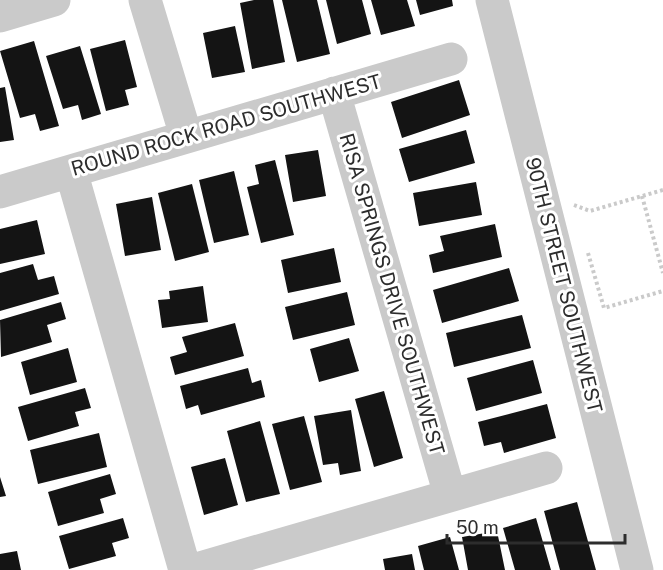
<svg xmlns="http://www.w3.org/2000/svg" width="663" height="570" viewBox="0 0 663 570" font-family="'Public Sans',sans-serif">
  <rect width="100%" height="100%" fill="#fff"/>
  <path fill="#141414" d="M 254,0 L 273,0 L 285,62 L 252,69 L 240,3 Z
    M 282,0 L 317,0 L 330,54 L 297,62 Z
    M 326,0 L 362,0 L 371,34 L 337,44 Z
    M 371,0 L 407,0 L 415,26 L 381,35 Z
    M 416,0 L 452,0 L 453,6 L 420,15 Z
    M 235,26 L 245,72 L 212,78 L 203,33 Z
    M 125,40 L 137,87 L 125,90 L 129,105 L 106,111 L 90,49 Z
    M 34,41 L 59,126 L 40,131 L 35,114 L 20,118 L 0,51 Z
    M 80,46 L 101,114 L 82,120 L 78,105 L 63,109 L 46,56 Z
    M 459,80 L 470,115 L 402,138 L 391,102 Z
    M 5,87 L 14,140 L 0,142 L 0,88 Z
    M 466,130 L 475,163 L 409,182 L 399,149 Z
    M 318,150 L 326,196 L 293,202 L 285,155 Z
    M 275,160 L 294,235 L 261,243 L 247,187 L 259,184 L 255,165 Z
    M 234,171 L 249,235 L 214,243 L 199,180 Z
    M 476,182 L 482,215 L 419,226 L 413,193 Z
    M 192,184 L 209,252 L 175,261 L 158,193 Z
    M 152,197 L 161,250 L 125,256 L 116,204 Z
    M 37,220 L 45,254 L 0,264 L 0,229 Z
    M 495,224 L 502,257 L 433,273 L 429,255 L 444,251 L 440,236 Z
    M 334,248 L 341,282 L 288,293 L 281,260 Z
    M 33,264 L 38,280 L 54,276 L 59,294 L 0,311 L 0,273 Z
    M 509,268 L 519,301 L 442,323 L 433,290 Z
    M 203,286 L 208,322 L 162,328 L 158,300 L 170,299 L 169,291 Z
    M 347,292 L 355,325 L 293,340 L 285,307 Z
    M 61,302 L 66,319 L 47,325 L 52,342 L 1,357 L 0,320 Z
    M 522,315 L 531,348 L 454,367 L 446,333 Z
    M 235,323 L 244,356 L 175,375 L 170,357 L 187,352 L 182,337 Z
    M 349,338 L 359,371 L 319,382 L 310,349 Z
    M 68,348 L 77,382 L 30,395 L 21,362 Z
    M 533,360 L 542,393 L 476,411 L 467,378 Z
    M 248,368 L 252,383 L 261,380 L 265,397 L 201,415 L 198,405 L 186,409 L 180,386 Z
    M 85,388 L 91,408 L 75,412 L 79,426 L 28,441 L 18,407 Z
    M 384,391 L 403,458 L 374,467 L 355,399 Z
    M 547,404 L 556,438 L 504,453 L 501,442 L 484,446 L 478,422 Z
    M 351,410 L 361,471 L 340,475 L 338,463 L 323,465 L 314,416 Z
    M 304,416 L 322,482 L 290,490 L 272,424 Z
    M 260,421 L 280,494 L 246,502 L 227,431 Z
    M 99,433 L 107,467 L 38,484 L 30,450 Z
    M 225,458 L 238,505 L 204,515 L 191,467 Z
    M 110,474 L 116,494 L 100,499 L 104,513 L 58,526 L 48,492 Z
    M 0,477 L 6,496 L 0,497 Z
    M 577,502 L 596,570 L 560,570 L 544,511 Z
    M 123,518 L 129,538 L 112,543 L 116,556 L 69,569 L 59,536 Z
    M 536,518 L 551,570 L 515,570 L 503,528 Z
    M 497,531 L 505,570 L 468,570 L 462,537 Z
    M 450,537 L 459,570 L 424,570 L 418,546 Z
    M 17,551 L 21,570 L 0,570 L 0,554 Z
    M 412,554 L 415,570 L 385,570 L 383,559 Z"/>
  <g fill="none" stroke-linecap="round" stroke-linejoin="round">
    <path stroke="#cacaca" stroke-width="4" stroke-dasharray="3 3" stroke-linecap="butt" d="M 642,196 L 663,273
      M 574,205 L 590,211 L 663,190
      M 588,253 L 604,308 L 663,291"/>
    <path stroke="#cacaca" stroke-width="33" d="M 145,0 L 186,136
      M 492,0 L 637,570
      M 0,16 L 54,0
      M 334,93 L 450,495
      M 71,171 L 185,570
      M 0,192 L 451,59
      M 193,570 L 546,468"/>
  </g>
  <g text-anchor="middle" stroke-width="6" stroke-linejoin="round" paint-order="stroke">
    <g font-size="20" fill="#2d2d2d" stroke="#fff">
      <text transform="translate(226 125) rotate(-16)" y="7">ROUND ROCK ROAD SOUTHWEST</text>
      <text transform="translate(564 285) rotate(76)" y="7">90TH STREET SOUTHWEST</text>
      <text transform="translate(392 294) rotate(74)" y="7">RISA SPRINGS DRIVE SOUTHWEST</text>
    </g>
  </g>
  <path d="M447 534v9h178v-9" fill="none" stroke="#2d2d2d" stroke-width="3"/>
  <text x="456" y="534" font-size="18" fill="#2d2d2d" stroke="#ffffff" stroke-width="4.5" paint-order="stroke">50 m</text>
</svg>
